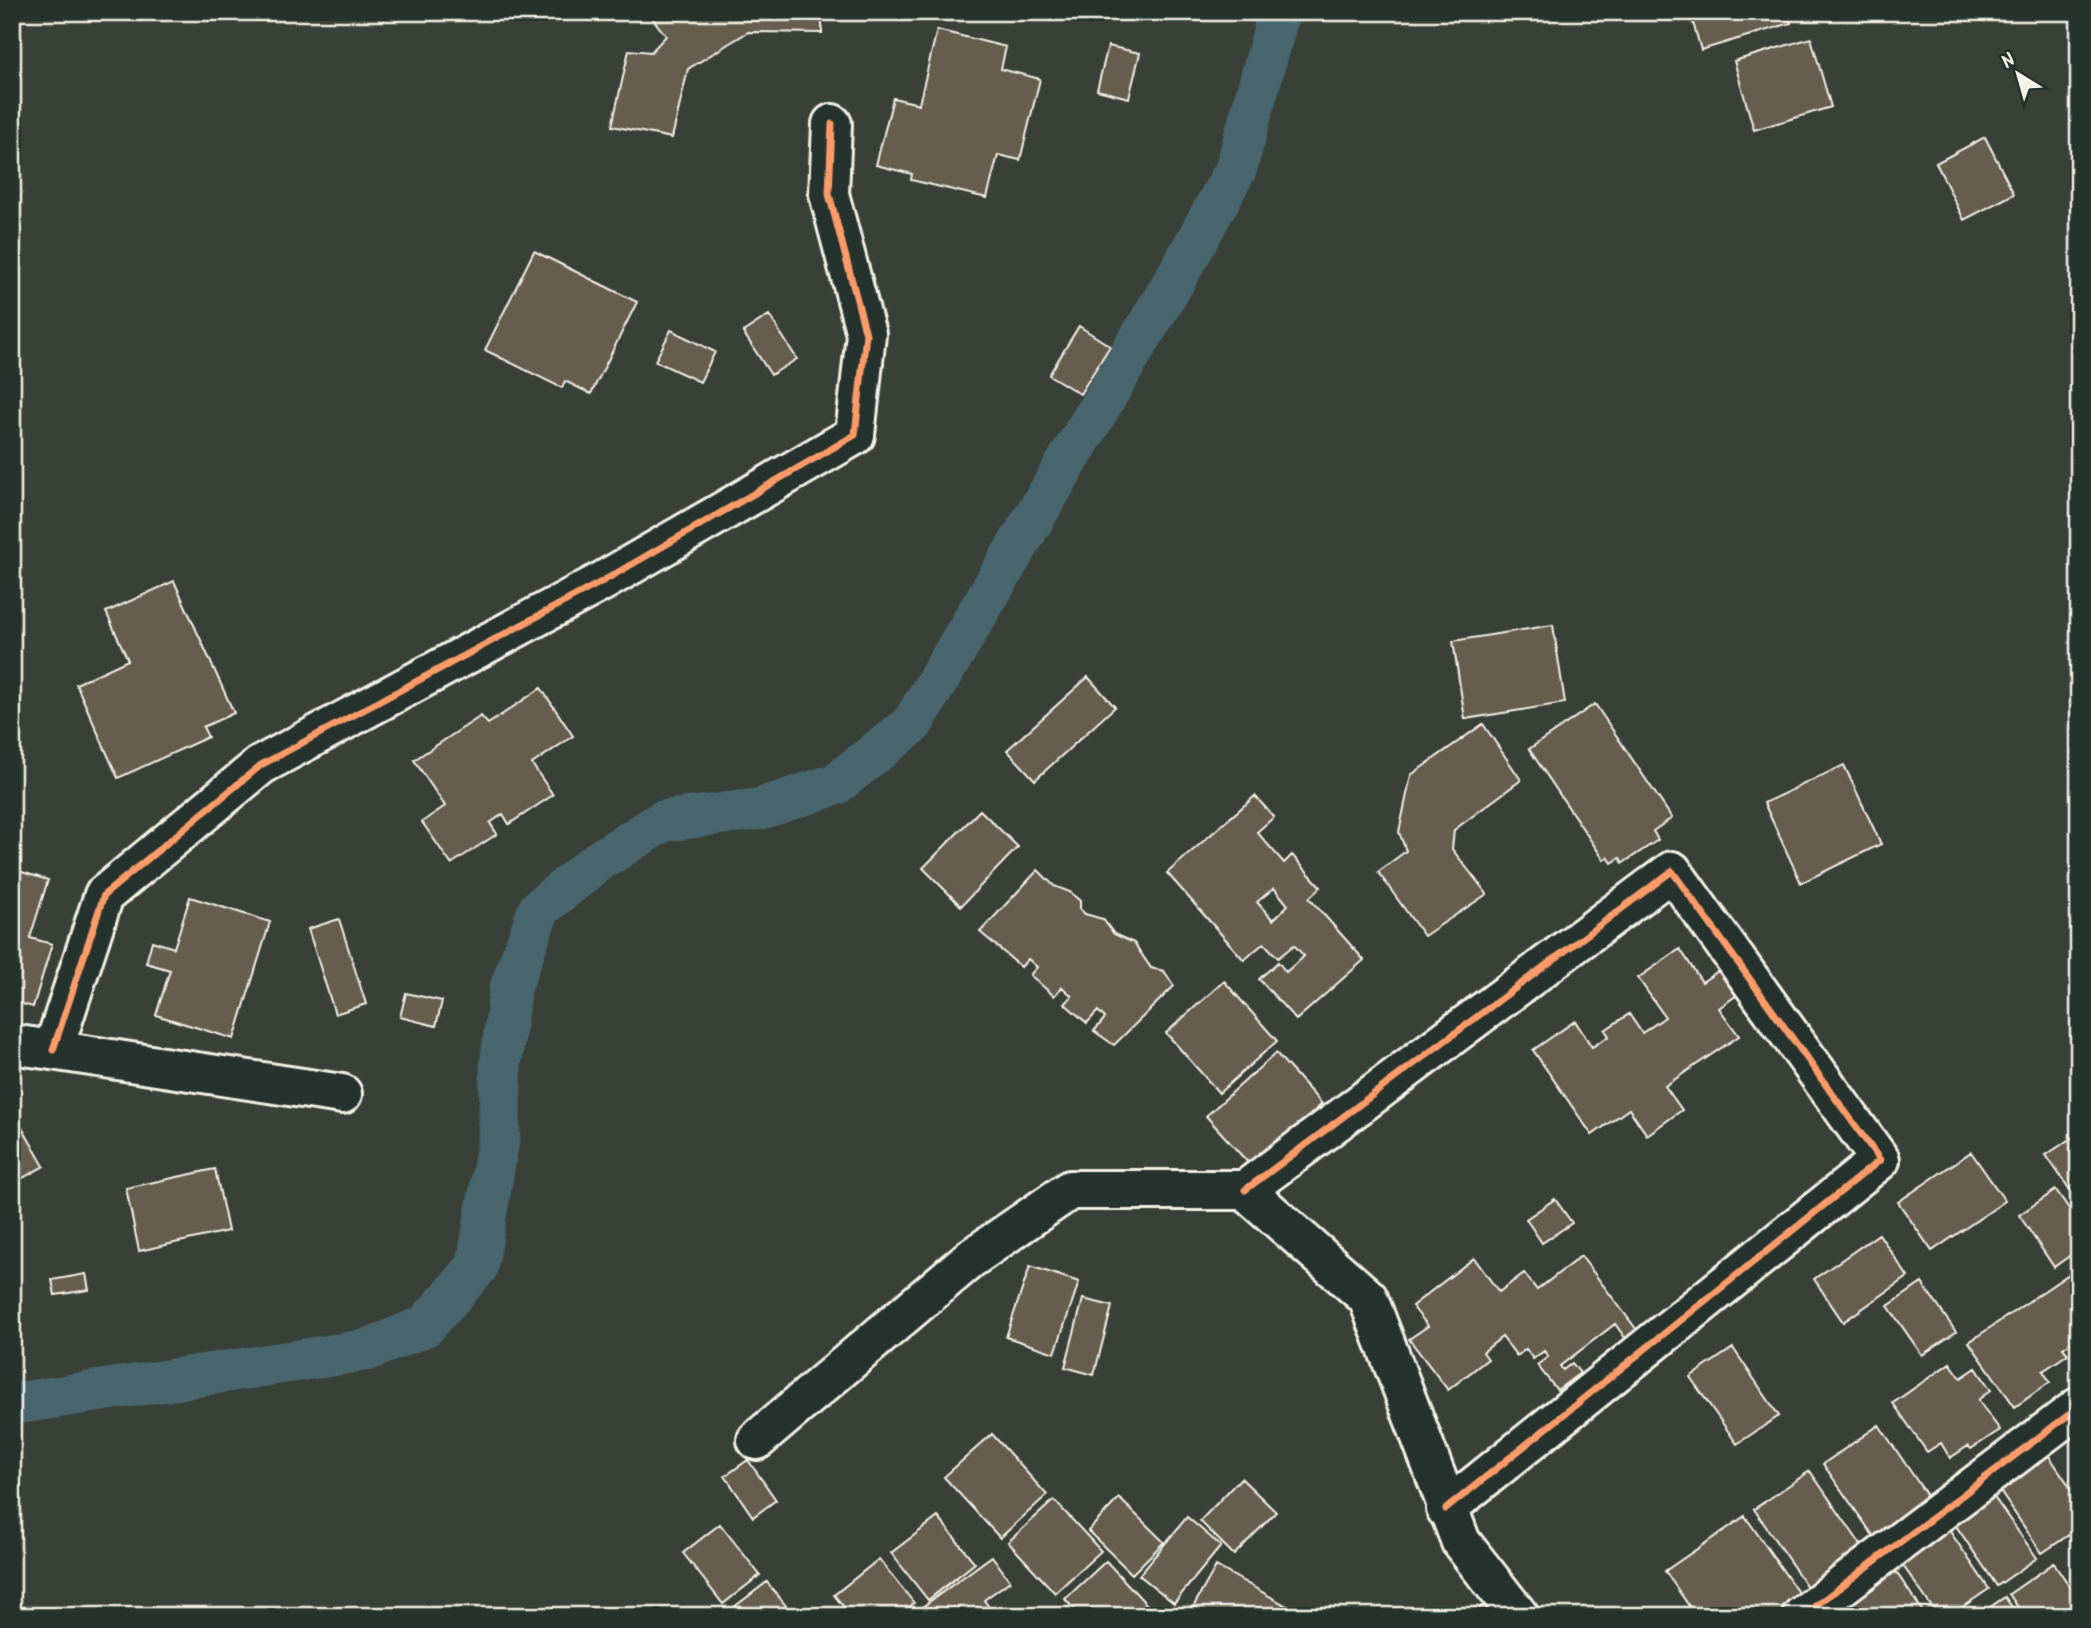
<svg xmlns="http://www.w3.org/2000/svg" width="2091" height="1628" viewBox="0 0 2091 1628" font-family="Kalam,sans-serif">
  <rect width="100%" height="100%" fill="#394037"/>
  <filter id="ink" filterUnits="userSpaceOnUse"><feTurbulence type="fractalNoise" baseFrequency=".0143" numOctaves="2"/><feDisplacementMap in="SourceGraphic" scale="14" xChannelSelector="R" yChannelSelector="G"/><feConvolveMatrix kernelMatrix="1 2 1 2 8 2 1 2 1" color-interpolation-filters="sRGB"/></filter>
  <g filter="url(#ink)">
    <g fill="none" stroke-linecap="round" stroke-linejoin="round">
      <path stroke="#48666e" stroke-width="42" d="M 12,1404 L 367,1350 L 425,1326 L 477,1267 L 499,1137 L 501,1062 L 510,989 L 539,909 L 597,862 L 663,821 L 760,809 L 836,784 L 912,724 L 1180,271 L 1236,169 L 1279,12"/>
    </g>
    <path fill="#665d4f" stroke="#f4f1e8" stroke-width="2" fill-rule="evenodd" d="M 662,12 L 822,12 L 822,33 L 748,32 L 688,69 L 672,138 L 612,126 L 629,50 L 651,52 L 666,36 L 653,19 Z
      M 1690,12 L 1788,12 L 1791,23 L 1701,50 Z
      M 937,30 L 1006,47 L 1001,69 L 1040,79 L 1020,160 L 998,155 L 987,198 L 911,180 L 912,174 L 876,165 L 893,98 L 919,104 Z
      M 1811,38 L 1831,107 L 1754,130 L 1734,61 Z
      M 1108,46 L 1140,53 L 1129,98 L 1097,90 Z
      M 1985,137 L 2014,194 L 1964,220 L 1936,163 Z
      M 534,251 L 637,302 L 591,394 L 565,381 L 562,388 L 485,350 Z
      M 769,315 L 797,359 L 771,375 L 743,332 Z
      M 1079,326 L 1110,346 L 1080,394 L 1049,375 Z
      M 671,330 L 715,352 L 700,382 L 655,361 Z
      M 174,581 L 234,713 L 203,727 L 208,737 L 118,778 L 76,684 L 128,660 L 106,612 Z
      M 1553,625 L 1565,703 L 1465,719 L 1453,641 Z
      M 1088,677 L 1115,707 L 1035,780 L 1007,750 Z
      M 541,688 L 573,736 L 532,764 L 553,795 L 509,824 L 503,814 L 490,823 L 497,834 L 451,864 L 422,822 L 445,806 L 414,760 L 481,716 L 488,724 Z
      M 1595,704 L 1672,818 L 1653,831 L 1658,840 L 1623,863 L 1620,858 L 1612,863 L 1608,857 L 1604,860 L 1529,749 Z
      M 1483,724 L 1521,780 L 1454,830 L 1452,849 L 1487,894 L 1424,936 L 1378,872 L 1406,851 L 1399,832 L 1411,775 Z
      M 1844,765 L 1881,844 L 1801,883 L 1764,803 Z
      M 1255,796 L 1274,817 L 1257,832 L 1284,863 L 1292,855 L 1321,887 L 1309,898 L 1364,960 L 1296,1020 L 1259,979 L 1278,962 L 1286,972 L 1304,956 L 1294,945 L 1278,958 L 1264,943 L 1244,960 L 1167,873 ZM 1274,888 L 1288,905 L 1273,920 L 1257,902 Z
      M 980,810 L 1018,847 L 961,906 L 923,868 Z
      M 12,869 L 48,880 L 30,938 L 52,944 L 33,1007 L 12,1001 Z
      M 1038,870 L 1054,886 L 1070,892 L 1080,901 L 1080,909 L 1085,914 L 1103,919 L 1114,934 L 1134,943 L 1151,968 L 1164,971 L 1174,986 L 1114,1045 L 1094,1031 L 1105,1018 L 1098,1011 L 1087,1023 L 1065,1004 L 1072,996 L 1062,987 L 1054,996 L 1030,975 L 1037,967 L 1028,959 L 1021,967 L 980,932 Z
      M 190,897 L 270,922 L 234,1039 L 156,1015 L 170,970 L 146,963 L 152,941 L 174,948 Z
      M 339,919 L 366,1004 L 335,1014 L 308,929 Z
      M 1680,949 L 1702,982 L 1727,965 L 1744,990 L 1719,1008 L 1739,1036 L 1665,1086 L 1682,1110 L 1647,1135 L 1629,1109 L 1592,1135 L 1533,1050 L 1575,1021 L 1592,1047 L 1609,1036 L 1605,1030 L 1629,1014 L 1642,1033 L 1665,1017 L 1638,978 Z
      M 1224,981 L 1277,1041 L 1219,1093 L 1166,1033 Z
      M 406,993 L 442,1001 L 436,1026 L 400,1017 Z
      M 1276,1053 L 1322,1104 L 1252,1167 L 1206,1116 Z
      M 13,1112 L 44,1166 L 12,1184 L 12,1113 Z
      M 2079,1133 L 2079,1203 L 2046,1155 Z
      M 1971,1152 L 2005,1201 L 1932,1251 L 1898,1202 Z
      M 215,1169 L 228,1231 L 139,1251 L 126,1188 Z
      M 2056,1190 L 2079,1223 L 2079,1249 L 2054,1267 L 2019,1215 Z
      M 1555,1199 L 1572,1223 L 1542,1243 L 1526,1219 Z
      M 1879,1234 L 1908,1277 L 1843,1322 L 1814,1279 Z
      M 1581,1256 L 1637,1330 L 1626,1339 L 1615,1324 L 1560,1366 L 1563,1370 L 1572,1363 L 1580,1373 L 1557,1390 L 1537,1365 L 1548,1357 L 1544,1351 L 1533,1359 L 1526,1349 L 1517,1356 L 1502,1337 L 1483,1352 L 1488,1359 L 1448,1390 L 1409,1339 L 1428,1326 L 1412,1306 L 1474,1258 L 1499,1292 L 1524,1273 L 1537,1290 Z
      M 1030,1266 L 1079,1282 L 1055,1353 L 1006,1337 Z
      M 2072,1272 L 2079,1282 L 2079,1337 L 2063,1348 L 2068,1354 L 2043,1371 L 2050,1382 L 2015,1407 L 1969,1342 Z
      M 86,1274 L 89,1290 L 55,1295 L 52,1280 Z
      M 1922,1283 L 1956,1332 L 1922,1355 L 1888,1306 Z
      M 1083,1299 L 1112,1306 L 1094,1375 L 1065,1367 Z
      M 1733,1348 L 1779,1416 L 1737,1444 L 1690,1377 Z
      M 1950,1363 L 1961,1378 L 1976,1368 L 1991,1390 L 1978,1400 L 2000,1430 L 1971,1449 L 1968,1446 L 1950,1458 L 1941,1443 L 1927,1452 L 1893,1403 Z
      M 1879,1425 L 1932,1503 L 1877,1541 L 1823,1464 Z
      M 992,1434 L 1047,1495 L 1000,1538 L 944,1477 Z
      M 2047,1453 L 2079,1500 L 2079,1528 L 2042,1553 L 1997,1487 Z
      M 748,1460 L 776,1500 L 753,1517 L 725,1476 Z
      M 1810,1471 L 1870,1558 L 1814,1597 L 1754,1509 Z
      M 1241,1478 L 1276,1512 L 1234,1555 L 1200,1521 Z
      M 1991,1493 L 2037,1558 L 1997,1586 L 1952,1520 Z
      M 1119,1498 L 1164,1542 L 1132,1574 L 1088,1531 Z
      M 1054,1500 L 1101,1551 L 1055,1593 L 1008,1542 Z
      M 1745,1516 L 1806,1604 L 1789,1616 L 1696,1616 L 1665,1571 Z
      M 938,1517 L 975,1563 L 928,1600 L 891,1553 Z
      M 1187,1517 L 1221,1546 L 1174,1603 L 1139,1575 Z
      M 720,1524 L 760,1575 L 723,1604 L 683,1553 Z
      M 1945,1524 L 1989,1589 L 1949,1616 L 1938,1616 L 1897,1557 Z
      M 992,1556 L 1010,1581 L 984,1600 L 995,1616 L 916,1616 L 914,1613 Z
      M 879,1559 L 914,1603 L 898,1616 L 851,1616 L 834,1595 Z
      M 1106,1561 L 1148,1606 L 1138,1616 L 1080,1616 L 1065,1599 Z
      M 2054,1563 L 2079,1600 L 2079,1616 L 2024,1616 L 2009,1594 Z
      M 1216,1566 L 1292,1609 L 1288,1616 L 1203,1616 L 1192,1609 Z
      M 1894,1569 L 1926,1616 L 1856,1616 L 1846,1602 Z
      M 767,1582 L 794,1616 L 726,1616 L 725,1614 Z
      M 2005,1597 L 2018,1616 L 1977,1616 Z
      M 1485,1603 L 1498,1616 L 1472,1616 Z"/>
    <g fill="none" stroke-linecap="round" stroke-linejoin="round">
      <g stroke="#f4f1e8" stroke-width="44">
        <path id="minor" d="M 12,1044 L 342,1094
          M 53,1050 L 104,895 L 261,765 L 603,581 L 855,435 L 866,334 L 829,194 L 832,124
          M 1245,1190 L 1672,871 L 1880,1160 L 1446,1509
          M 757,1440 L 970,1259 L 1070,1190 L 1245,1190 L 1368,1298 L 1461,1542 L 1519,1616
          M 1802,1616 L 2079,1407"/>
      </g>
      <use href="#minor" stroke="#26332d" stroke-width="38"/>
      <g stroke="#26332d" stroke-width="11">
        <path id="cycleway" d="M 53,1050 L 104,895 L 261,765 L 603,581 L 855,435 L 866,334 L 829,194 L 832,124
          M 1245,1190 L 1672,871 L 1880,1160 L 1446,1509
          M 1802,1616 L 2079,1407"/>
      </g>
      <use href="#cycleway" stroke="#fa9b69" stroke-width="7"/>
    </g>
  </g>
  <rect width="2091" height="1628" fill="none" stroke="#26332d" stroke-width="42"/>
  <rect x="21" y="21" width="2049" height="1586" fill="none" stroke="#f4f1e8" stroke-width="2.5" filter="url(#ink)"/>
  <g transform="translate(2018 74) rotate(323)" stroke="#26332d" stroke-width="5" paint-order="stroke">
  <path d="M0-5L12 26L0 18L-12 26Z" fill="#f4f1e8"/>
  <text y="-10" font-size="19" font-weight="bold" text-anchor="middle" fill="#f4f1e8">N</text>
  </g>
</svg>
